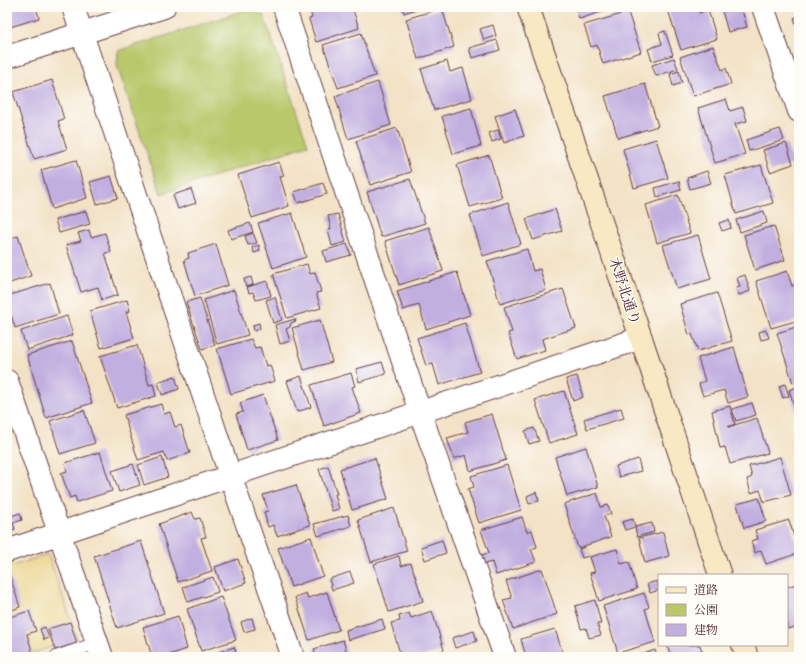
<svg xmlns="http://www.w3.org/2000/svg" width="806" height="664" viewBox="0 0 806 664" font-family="'Libre Bodoni','Noto Serif JP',serif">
  <rect width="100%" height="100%" fill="#fdfcf7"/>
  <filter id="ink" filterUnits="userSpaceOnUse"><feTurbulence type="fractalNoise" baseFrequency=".025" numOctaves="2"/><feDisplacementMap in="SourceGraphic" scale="8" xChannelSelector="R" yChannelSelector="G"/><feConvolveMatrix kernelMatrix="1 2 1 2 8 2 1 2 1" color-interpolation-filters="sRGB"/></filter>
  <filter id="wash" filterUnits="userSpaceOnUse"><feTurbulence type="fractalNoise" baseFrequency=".012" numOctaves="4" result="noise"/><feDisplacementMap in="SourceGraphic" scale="16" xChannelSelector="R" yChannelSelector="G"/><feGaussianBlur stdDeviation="0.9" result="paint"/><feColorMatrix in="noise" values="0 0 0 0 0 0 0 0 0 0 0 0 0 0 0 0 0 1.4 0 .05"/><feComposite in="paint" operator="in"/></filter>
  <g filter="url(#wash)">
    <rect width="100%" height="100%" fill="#f3e2c6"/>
    <path fill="#b8c86b" stroke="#81744b" d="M 252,8 L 264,16 L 308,145 L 161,194 L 117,66 L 118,51 Z"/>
    <path fill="#eeda9e" stroke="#9c7c64" d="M 48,554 L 77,638 L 22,657 L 17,657 L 7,629 L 7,568 Z"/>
    <g id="blocks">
      <path fill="#c1afe0" d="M 7,7 L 36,7 L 39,18 L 7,28 Z
        M 309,7 L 352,7 L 359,28 L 316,42 L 309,19 L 312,18 Z
        M 402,7 L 422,7 L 404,13 Z
        M 576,7 L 616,7 L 579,19 Z
        M 667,7 L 697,7 L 699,13 L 708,10 L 717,39 L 681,50 Z
        M 721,7 L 741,7 L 747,27 L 728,32 Z
        M 442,8 L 454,47 L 418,59 L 406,19 Z
        M 628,12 L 641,52 L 603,64 L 597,45 L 591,47 L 584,25 Z
        M 799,16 L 799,33 L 794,18 Z
        M 493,25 L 496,36 L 484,40 L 480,29 Z
        M 665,31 L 673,55 L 652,61 L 648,49 L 662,44 L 659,33 Z
        M 361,33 L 375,76 L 338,88 L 323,45 Z
        M 497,40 L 500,50 L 472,58 L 469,48 Z
        M 713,46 L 722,70 L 726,68 L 731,84 L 693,96 L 680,57 Z
        M 674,58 L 678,69 L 656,76 L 652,65 Z
        M 447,61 L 450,72 L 463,68 L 472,99 L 434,110 L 421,69 Z
        M 679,71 L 682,83 L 673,86 L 670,74 Z
        M 52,80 L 64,119 L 58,121 L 67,149 L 34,159 L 13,92 Z
        M 378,82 L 391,125 L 348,139 L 335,96 Z
        M 645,84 L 658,126 L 618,138 L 605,96 Z
        M 726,99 L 730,111 L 743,107 L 747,121 L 735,124 L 745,154 L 715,163 L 698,108 Z
        M 471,108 L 481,146 L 453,154 L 442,116 Z
        M 515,109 L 524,136 L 504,143 L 495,116 Z
        M 397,128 L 411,172 L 370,185 L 356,141 Z
        M 780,129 L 784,140 L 749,151 L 746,140 Z
        M 498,130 L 501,139 L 492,142 L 489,133 Z
        M 656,139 L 668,178 L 634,188 L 623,149 Z
        M 786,143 L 793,164 L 770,172 L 763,150 Z
        M 489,155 L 502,198 L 470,207 L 457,165 Z
        M 76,160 L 87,198 L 52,209 L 41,170 Z
        M 279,162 L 284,176 L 280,177 L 289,206 L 252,218 L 238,175 Z
        M 761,165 L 773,203 L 736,214 L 725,175 Z
        M 707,171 L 711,183 L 690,189 L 687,178 Z
        M 111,176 L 118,198 L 97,204 L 90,182 Z
        M 410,179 L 425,223 L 381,237 L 367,192 Z
        M 679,181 L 681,190 L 657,197 L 655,188 Z
        M 323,183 L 327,194 L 298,203 L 294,192 Z
        M 191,189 L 196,203 L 178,209 L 173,195 Z
        M 678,195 L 690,233 L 657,243 L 646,205 Z
        M 508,202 L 521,244 L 483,256 L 470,215 Z
        M 555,209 L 562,231 L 533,240 L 526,219 Z
        M 86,211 L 90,224 L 59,233 L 55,220 Z
        M 764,211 L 767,223 L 740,232 L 736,220 Z
        M 292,213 L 306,257 L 273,268 L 258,223 Z
        M 338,214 L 346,242 L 332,246 L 328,230 L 331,229 L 328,216 Z
        M 729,220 L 731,228 L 722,231 L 719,223 Z
        M 250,223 L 253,232 L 231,239 L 228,230 Z
        M 774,226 L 785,260 L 755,270 L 744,235 Z
        M 429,227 L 443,271 L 399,285 L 385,241 Z
        M 89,230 L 91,237 L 105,233 L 111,252 L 105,253 L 118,295 L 102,300 L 98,287 L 81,292 L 66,245 L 81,241 L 78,233 Z
        M 253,233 L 257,243 L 248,245 L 245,236 Z
        M 698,235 L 711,279 L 677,289 L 663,245 Z
        M 18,236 L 31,276 L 7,284 L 7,239 Z
        M 216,244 L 228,285 L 195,296 L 184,260 L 189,258 L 188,253 Z
        M 347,244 L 351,255 L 326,262 L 323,251 Z
        M 259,245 L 260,251 L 254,253 L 252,247 Z
        M 527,249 L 533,271 L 540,269 L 546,290 L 500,304 L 487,261 Z
        M 307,264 L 310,274 L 315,272 L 321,292 L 316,293 L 321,308 L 287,318 L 273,274 Z
        M 787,271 L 792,286 L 796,285 L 799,294 L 799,299 L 796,300 L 799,311 L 799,320 L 771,328 L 756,281 Z
        M 457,272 L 470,315 L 426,329 L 419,305 L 403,310 L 397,291 Z
        M 745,275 L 750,291 L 739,295 L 736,288 L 740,287 L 737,278 Z
        M 251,277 L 253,285 L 246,287 L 244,279 Z
        M 267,281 L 271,296 L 256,300 L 253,292 L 249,293 L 247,287 Z
        M 50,283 L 59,314 L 15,328 L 7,301 L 7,296 Z
        M 563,289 L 576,328 L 542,339 L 545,350 L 517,359 L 508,333 L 512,332 L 504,307 Z
        M 234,290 L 248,335 L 217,344 L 204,300 Z
        M 717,293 L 732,341 L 698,351 L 692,334 L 689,335 L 680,304 Z
        M 275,297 L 282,320 L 273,323 L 266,300 Z
        M 200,298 L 215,345 L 202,349 L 186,302 Z
        M 127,300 L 130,311 L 126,312 L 134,338 L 101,348 L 90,311 Z
        M 67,316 L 73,335 L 27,350 L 21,331 Z
        M 295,319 L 296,321 L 291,323 L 290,327 L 286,329 L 290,341 L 280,344 L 275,325 Z
        M 320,320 L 332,362 L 304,370 L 292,328 Z
        M 259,323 L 260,329 L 254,331 L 253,325 Z
        M 465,323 L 480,372 L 439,385 L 433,364 L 426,366 L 417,338 Z
        M 799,326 L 799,381 L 793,383 L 777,333 Z
        M 766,330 L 769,338 L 761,340 L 759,332 Z
        M 251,339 L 255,348 L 260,347 L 266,366 L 270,365 L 275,381 L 231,394 L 217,349 Z
        M 72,341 L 92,403 L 46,418 L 27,355 Z
        M 137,345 L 149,385 L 153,384 L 156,396 L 117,408 L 100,356 Z
        M 734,347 L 748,397 L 728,403 L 724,390 L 703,396 L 699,384 L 705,381 L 698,358 Z
        M 382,362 L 386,374 L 359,382 L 356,369 Z
        M 351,373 L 355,386 L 352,387 L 361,413 L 324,426 L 311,385 Z
        M 175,376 L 179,389 L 162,395 L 158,382 Z
        M 301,376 L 311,407 L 297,412 L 287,381 Z
        M 577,376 L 583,397 L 573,401 L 566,379 Z
        M 785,384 L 789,396 L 783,398 L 779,386 Z
        M 799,386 L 799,420 L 789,390 Z
        M 564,391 L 578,434 L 549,443 L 535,400 Z
        M 263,395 L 278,440 L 247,450 L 236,414 L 243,412 L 240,403 Z
        M 752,403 L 756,415 L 736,421 L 732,409 Z
        M 161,404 L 164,414 L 170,412 L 175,427 L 181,425 L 190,453 L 167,461 L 164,452 L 138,460 L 124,415 Z
        M 730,406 L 735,424 L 728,427 L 757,418 L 768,453 L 730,464 L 725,447 L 720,448 L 712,411 Z
        M 621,408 L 624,418 L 587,429 L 584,419 Z
        M 84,410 L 95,443 L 60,454 L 50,421 Z
        M 492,414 L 506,460 L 470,471 L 466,455 L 454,459 L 447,438 L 468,432 L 465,422 Z
        M 534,428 L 539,441 L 529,444 L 525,431 Z
        M 586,447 L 598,487 L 567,496 L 555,457 Z
        M 100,452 L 112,491 L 77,502 L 75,496 L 70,498 L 61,473 L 67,471 L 65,463 Z
        M 162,457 L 168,477 L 144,485 L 138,465 Z
        M 780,457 L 791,495 L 764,502 L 760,490 L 751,493 L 747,479 L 752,477 L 749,466 Z
        M 375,458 L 388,499 L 352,510 L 340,469 Z
        M 638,459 L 641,471 L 619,477 L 616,466 Z
        M 133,464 L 140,485 L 119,492 L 112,471 Z
        M 507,465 L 521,510 L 479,523 L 468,489 L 474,487 L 471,476 Z
        M 328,466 L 337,494 L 335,494 L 339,509 L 332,511 L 319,469 Z
        M 296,485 L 310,525 L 277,536 L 273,525 L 268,527 L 264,512 L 268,511 L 263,495 Z
        M 536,492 L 539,501 L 529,504 L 527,496 Z
        M 597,493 L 601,507 L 608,505 L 611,514 L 604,516 L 611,537 L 578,548 L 564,504 Z
        M 759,498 L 766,521 L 744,528 L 737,504 Z
        M 394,508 L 407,551 L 371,562 L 358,520 Z
        M 7,510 L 9,510 L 11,516 L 20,513 L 22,520 L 13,523 L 15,529 L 7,532 Z
        M 192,512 L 195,519 L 200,518 L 206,537 L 201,538 L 212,571 L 178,582 L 159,524 Z
        M 348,515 L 351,526 L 318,536 L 314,524 Z
        M 522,517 L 527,532 L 532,530 L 537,547 L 531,549 L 536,562 L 496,575 L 492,562 L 484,564 L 481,555 L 489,553 L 481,530 Z
        M 633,519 L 635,527 L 625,530 L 622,522 Z
        M 789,520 L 799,553 L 766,564 L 761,550 L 755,553 L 751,541 L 758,539 L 755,530 Z
        M 652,523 L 654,532 L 637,537 L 635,527 Z
        M 663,532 L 669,556 L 645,563 L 639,538 Z
        M 311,537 L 323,576 L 291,587 L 278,548 Z
        M 442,540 L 446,553 L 425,560 L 421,547 Z
        M 141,541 L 164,613 L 117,628 L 94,556 Z
        M 585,547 L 588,556 L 582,558 L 579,549 Z
        M 617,549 L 621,564 L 629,562 L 637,589 L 599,601 L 590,573 L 595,572 L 590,557 Z
        M 399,556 L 401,566 L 411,563 L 423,601 L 389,612 L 374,564 Z
        M 238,559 L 246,583 L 223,591 L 215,567 Z
        M 542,569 L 557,614 L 513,629 L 503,600 L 512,598 L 506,581 Z
        M 350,572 L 354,583 L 332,590 L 329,579 Z
        M 9,573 L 20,607 L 7,612 L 7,574 Z
        M 213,577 L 218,592 L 188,602 L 183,587 Z
        M 657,581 L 659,590 L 650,593 L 647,584 Z
        M 799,583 L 799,626 L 787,629 L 787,587 Z
        M 327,592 L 339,630 L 309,640 L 295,597 L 306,593 L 308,598 Z
        M 644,593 L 649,607 L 645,609 L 655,642 L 618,653 L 603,606 Z
        M 221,597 L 236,640 L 201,651 L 187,609 Z
        M 595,600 L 601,624 L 597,624 L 601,635 L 589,638 L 586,628 L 581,629 L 575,606 Z
        M 29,611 L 36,631 L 27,634 L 32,651 L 16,657 L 11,657 L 7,646 L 7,618 Z
        M 432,611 L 444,650 L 421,657 L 401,657 L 391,623 L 400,621 L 399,616 L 409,613 L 411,618 Z
        M 178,616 L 187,649 L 162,657 L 152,657 L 143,627 Z
        M 252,618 L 255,629 L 244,632 L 241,622 Z
        M 382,619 L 385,629 L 348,640 L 346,630 Z
        M 70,622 L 77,643 L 55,650 L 48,629 Z
        M 45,627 L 49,638 L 44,640 L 40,629 Z
        M 555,629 L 564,657 L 526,657 L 521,639 Z
        M 474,631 L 477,641 L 455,648 L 452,638 Z
        M 343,640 L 348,657 L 316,657 L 314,649 Z
        M 667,645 L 700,645 L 703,654 L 692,657 L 671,657 Z
        M 234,647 L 238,657 L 204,657 Z
        M 655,650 L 657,657 L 635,657 Z"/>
    </g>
  </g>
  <g filter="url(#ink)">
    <use href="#blocks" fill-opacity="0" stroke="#633c42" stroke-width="1"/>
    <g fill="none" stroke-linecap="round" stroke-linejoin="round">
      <g stroke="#633c42" stroke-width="14">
        <path id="lane" d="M 56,657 L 97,643"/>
      </g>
      <g stroke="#633c42" stroke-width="24">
        <path id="street" d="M 73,7 L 230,475 L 293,657
          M 284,7 L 420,412 L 505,657
          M 763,7 L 799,111
          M 7,57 L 164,7
          M 7,381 L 102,657
          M 7,551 L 641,338"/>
      </g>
      <g stroke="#633c42" stroke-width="24">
        <path id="secondary" d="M 528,7 L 641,338 L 720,575
          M 743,645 L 747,657"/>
      </g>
      <use href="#lane" stroke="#fff" stroke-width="12"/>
      <use href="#street" stroke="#fff" stroke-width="22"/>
      <use href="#secondary" stroke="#f8e8c3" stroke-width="22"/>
    </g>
  </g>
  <g text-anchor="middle" stroke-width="3" stroke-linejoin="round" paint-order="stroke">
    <g font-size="14" fill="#4a1f2b" stroke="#fdfcf7">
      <text transform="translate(625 291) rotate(71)" y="5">木野北通り</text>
    </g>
  </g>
  <rect width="806" height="664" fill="none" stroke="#fdfcf7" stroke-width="24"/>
  <rect x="658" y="574" width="130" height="72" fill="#fdfcf7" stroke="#b5a4a5"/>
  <rect x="666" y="587" width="20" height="6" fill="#f8e8c3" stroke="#b5a4a5"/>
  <text x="694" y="594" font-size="12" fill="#4a1f2b">道路</text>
  <rect x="666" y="604" width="20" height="12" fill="#b8c86b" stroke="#b5a4a5"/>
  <text x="694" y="614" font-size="12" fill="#4a1f2b">公園</text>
  <rect x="666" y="624" width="20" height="12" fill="#c1afe0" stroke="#b5a4a5"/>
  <text x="694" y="634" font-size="12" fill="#4a1f2b">建物</text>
</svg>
